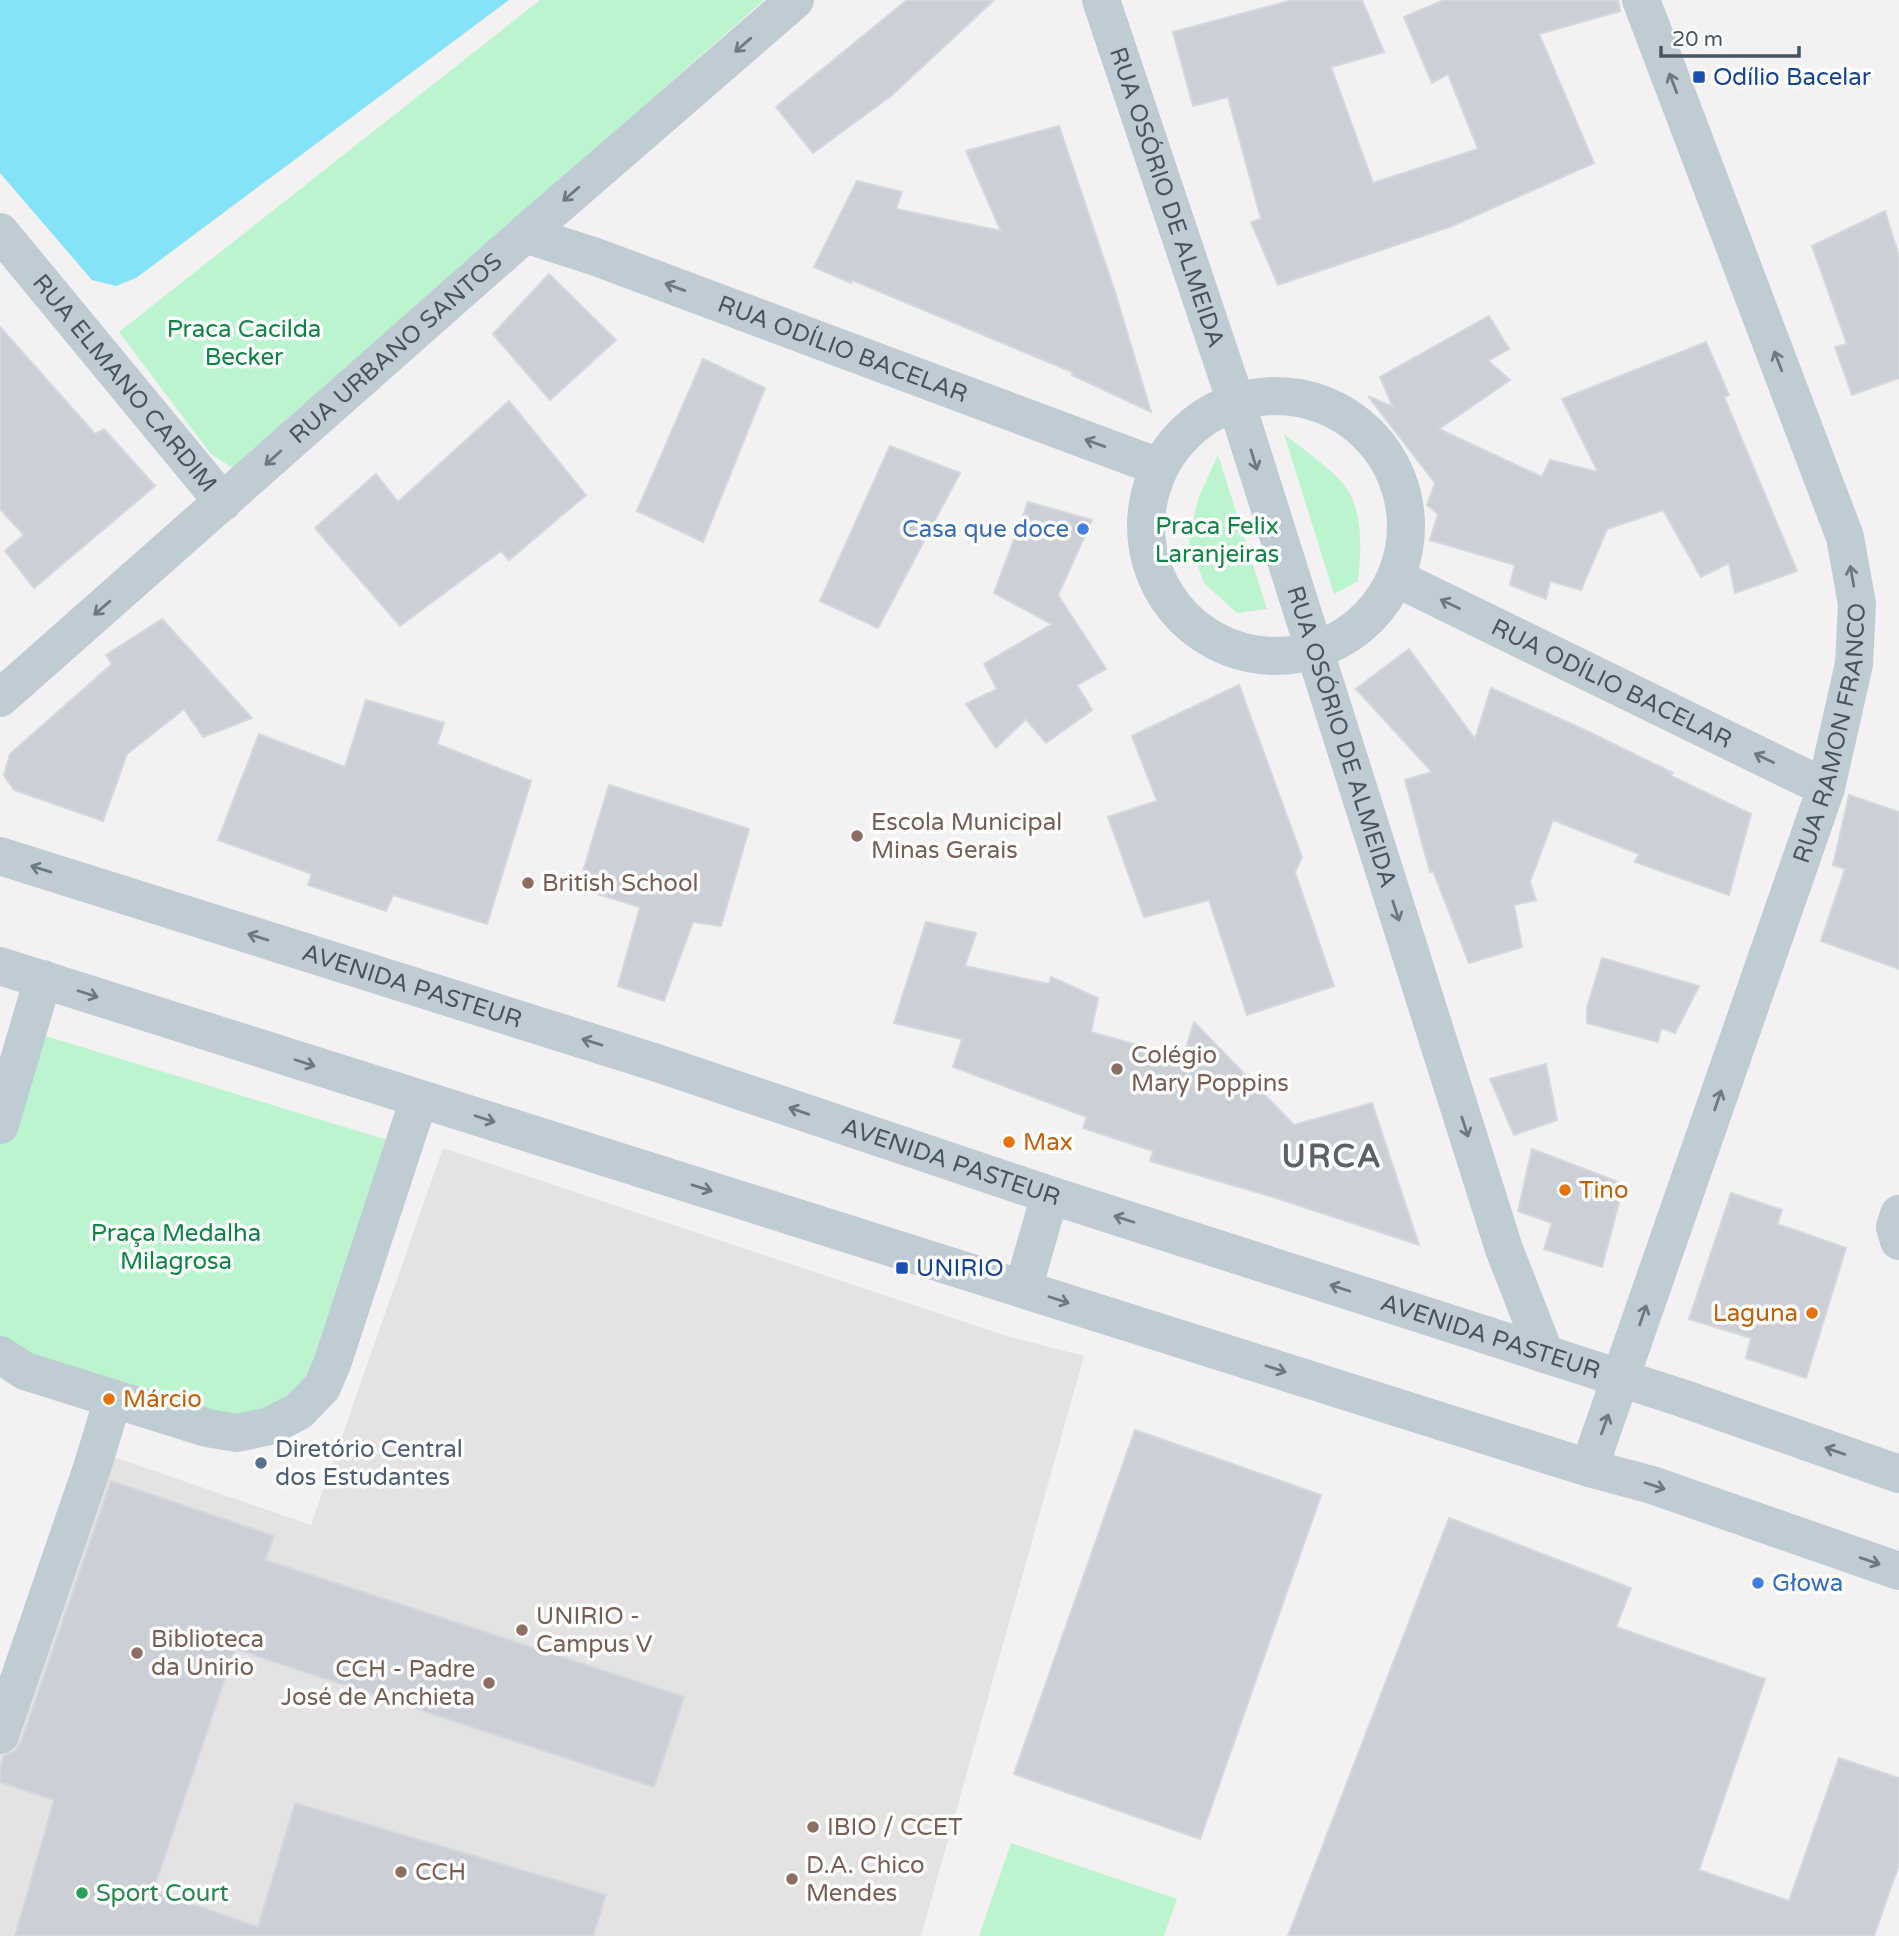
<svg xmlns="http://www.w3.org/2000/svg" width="1899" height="1936" viewBox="0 0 1899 1936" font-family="'Varela Round',sans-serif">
  <rect width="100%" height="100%" fill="#f3f1f1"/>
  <path fill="#e4e2e3" d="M 443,1148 L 1006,1336 L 1084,1356 L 921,1936 L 0,1936 L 0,1735 L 99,1452 L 311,1525 Z"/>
  <path fill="#bcf4cf" d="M 540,0 L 764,0 L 233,468 L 211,454 L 119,332 Z
    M 1284,434 C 1302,449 1342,475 1351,496 C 1363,522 1361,554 1358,581 L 1334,594 Z
    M 1218,455 L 1267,609 L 1237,613 L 1204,583 L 1189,541 L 1198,499 Z
    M 29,1031 L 404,1145 L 332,1364 L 270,1426 L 0,1355 L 0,1135 Z
    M 1011,1843 L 1177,1899 L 1164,1936 L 979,1936 Z"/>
  <path fill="#84e3f6" d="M 0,0 L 509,0 L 136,278 L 116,286 L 92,280 L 0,173 Z"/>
  <path fill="#ccd0d6" stroke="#d4d7dd" stroke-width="2" d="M 907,0 L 994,0 L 891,96 L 813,153 L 776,107 Z
    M 1293,0 L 1362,0 L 1384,52 L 1331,67 L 1373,183 L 1478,149 L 1448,74 L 1432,83 L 1404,17 L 1444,0 L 1618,0 L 1620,11 L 1539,34 L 1594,163 L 1452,226 L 1278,285 L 1251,222 L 1261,219 L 1228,97 L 1193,106 L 1173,32 Z
    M 1059,126 L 1115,292 L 1151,412 L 1072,375 L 1072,372 L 852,280 L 851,283 L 814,267 L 857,181 L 902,192 L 896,209 L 1001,231 L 966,151 Z
    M 1885,211 L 1899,257 L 1899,378 L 1852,395 L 1835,347 L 1847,344 L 1812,246 Z
    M 549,274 L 616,340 L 550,400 L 493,334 Z
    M 1489,316 L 1509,349 L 1488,361 L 1510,380 L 1439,429 L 1542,477 L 1550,460 L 1598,472 L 1562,399 L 1706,342 L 1729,395 L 1724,397 L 1797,571 L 1735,593 L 1729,563 L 1701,577 L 1663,510 L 1607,529 L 1581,590 L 1550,581 L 1546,599 L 1510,585 L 1515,565 L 1430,540 L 1438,514 L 1427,505 L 1435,483 L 1368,396 L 1393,407 L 1380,377 Z
    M 0,327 L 95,434 L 104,429 L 155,486 L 34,588 L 5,551 L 24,535 L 0,509 Z
    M 703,359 L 765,388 L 703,542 L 637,511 Z
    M 509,401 L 586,495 L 509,560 L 501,551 L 400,626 L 315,528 L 376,474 L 398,502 Z
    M 890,446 L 960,473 L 878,628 L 820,601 Z
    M 1028,502 L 1092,520 L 1058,595 L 1106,669 L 1077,685 L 1092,710 L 1046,743 L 1026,719 L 996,748 L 966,704 L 997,689 L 984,664 L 1052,624 L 994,593 Z
    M 162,619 L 252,718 L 203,737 L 184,709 L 127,754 L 103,821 L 14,790 L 4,775 L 10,754 L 112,664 L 106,655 Z
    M 1409,649 L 1475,739 L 1491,688 L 1587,731 L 1673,773 L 1671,776 L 1751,814 L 1729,895 L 1635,862 L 1639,854 L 1553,820 L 1530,882 L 1536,900 L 1514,905 L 1522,947 L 1469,963 L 1433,871 L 1430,872 L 1405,780 L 1432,772 L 1356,689 Z
    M 1239,685 L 1302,857 L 1295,872 L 1334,986 L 1247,1015 L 1209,900 L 1144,917 L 1108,817 L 1157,801 L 1132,736 Z
    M 366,700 L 444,723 L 437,744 L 531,781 L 487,924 L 393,895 L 386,911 L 308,885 L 312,874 L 218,840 L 259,734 L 345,767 Z
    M 609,785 L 749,829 L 721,926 L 693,922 L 664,1001 L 618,986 L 640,907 L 578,888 Z
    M 1849,795 L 1899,812 L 1899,969 L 1821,941 L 1845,869 L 1833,865 Z
    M 926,922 L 976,933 L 965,966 L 1049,984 L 1051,977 L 1098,998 L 1091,1032 L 1183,1058 L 1194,1022 L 1294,1125 L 1372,1103 L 1419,1245 L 1273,1197 L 1150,1161 L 1153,1151 L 1083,1128 L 1087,1117 L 953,1067 L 962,1039 L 894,1023 Z
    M 1602,958 L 1699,986 L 1675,1033 L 1661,1028 L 1658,1042 L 1587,1023 L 1587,1008 Z
    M 1546,1064 L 1557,1120 L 1514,1135 L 1490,1079 Z
    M 1532,1149 L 1624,1184 L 1602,1267 L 1544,1249 L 1552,1223 L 1518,1211 Z
    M 1731,1193 L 1782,1210 L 1777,1224 L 1846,1248 L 1806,1378 L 1746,1358 L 1751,1338 L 1689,1319 Z
    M 1135,1430 L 1321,1495 L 1200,1839 L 1014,1774 Z
    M 111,1481 L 274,1536 L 265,1560 L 684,1697 L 654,1787 L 235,1649 L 153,1891 L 258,1927 L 295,1803 L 606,1895 L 593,1936 L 15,1936 L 54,1800 L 0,1782 L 0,1769 L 4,1756 L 15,1751 L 21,1742 Z
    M 1449,1518 L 1631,1588 L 1616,1627 L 1765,1679 L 1699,1870 L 1789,1901 L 1839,1758 L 1899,1778 L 1899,1864 L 1874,1936 L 1288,1936 Z"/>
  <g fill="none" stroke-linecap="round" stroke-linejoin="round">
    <g stroke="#c0ccd4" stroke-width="38">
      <path id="s1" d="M 1101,0 L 1236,402 L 1504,1249 L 1545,1354"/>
      <path id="s2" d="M 0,232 L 223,502"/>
      <path id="s3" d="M 525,234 L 596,257 L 1159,467"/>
      <circle cx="1276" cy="526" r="130"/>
      <path id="s4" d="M 1396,578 L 1826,788"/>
      <path id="s5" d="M 0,698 L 525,234 L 795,0"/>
      <path id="s6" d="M 0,856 L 657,1063 L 1050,1195 L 1682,1398 L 1899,1474"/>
      <path d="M 0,966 L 1589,1468 L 1652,1485 L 1899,1571"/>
      <path d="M 0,1125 L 43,979"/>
      <path d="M 1899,1214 L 1895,1227 L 1899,1241"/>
      <path d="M 1023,1289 L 1050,1195"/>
      <path d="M 0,1355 L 25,1371 L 207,1428 L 237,1433 L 270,1426 L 299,1411 L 322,1387 L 332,1364 L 419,1099"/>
      <path id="s7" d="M 1589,1468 L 1826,788 L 1854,664 L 1857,604 L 1845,537 L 1641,0"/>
      <path d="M 0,1735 L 92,1468 L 113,1399"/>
    </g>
  </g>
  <defs><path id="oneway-shaft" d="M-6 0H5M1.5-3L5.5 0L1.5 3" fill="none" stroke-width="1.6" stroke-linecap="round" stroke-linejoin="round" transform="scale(1.75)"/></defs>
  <g stroke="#6b7984">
    <use href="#oneway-shaft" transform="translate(743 45) rotate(139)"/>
    <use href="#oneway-shaft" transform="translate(1673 83) rotate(-111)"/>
    <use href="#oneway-shaft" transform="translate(571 194) rotate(139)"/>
    <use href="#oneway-shaft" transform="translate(675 287) rotate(-160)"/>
    <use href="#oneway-shaft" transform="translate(1778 361) rotate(-111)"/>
    <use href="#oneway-shaft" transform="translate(1095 443) rotate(-160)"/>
    <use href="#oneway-shaft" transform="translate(273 458) rotate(138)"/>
    <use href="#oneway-shaft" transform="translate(1254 460) rotate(73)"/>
    <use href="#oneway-shaft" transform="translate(1852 576) rotate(-100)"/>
    <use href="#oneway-shaft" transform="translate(1450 604) rotate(-154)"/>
    <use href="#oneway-shaft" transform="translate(102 608) rotate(139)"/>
    <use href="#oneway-shaft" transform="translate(1764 758) rotate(-154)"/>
    <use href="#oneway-shaft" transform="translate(41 869) rotate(-163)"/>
    <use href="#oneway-shaft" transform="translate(1396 911) rotate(72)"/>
    <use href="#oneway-shaft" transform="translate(258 937) rotate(-163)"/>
    <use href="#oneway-shaft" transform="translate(88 994) rotate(18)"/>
    <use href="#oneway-shaft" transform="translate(592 1042) rotate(-163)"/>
    <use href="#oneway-shaft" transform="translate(305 1063) rotate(18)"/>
    <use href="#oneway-shaft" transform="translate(1718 1100) rotate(-71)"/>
    <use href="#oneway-shaft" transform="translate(799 1111) rotate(-161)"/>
    <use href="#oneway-shaft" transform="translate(485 1119) rotate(18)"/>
    <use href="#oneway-shaft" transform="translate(1465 1127) rotate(72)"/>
    <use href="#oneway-shaft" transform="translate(702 1188) rotate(17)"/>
    <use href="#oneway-shaft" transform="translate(1124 1219) rotate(-162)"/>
    <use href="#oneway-shaft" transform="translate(1340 1288) rotate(-162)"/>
    <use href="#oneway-shaft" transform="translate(1059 1300) rotate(18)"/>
    <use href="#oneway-shaft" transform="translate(1643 1315) rotate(-71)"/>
    <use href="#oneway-shaft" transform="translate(1276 1369) rotate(18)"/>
    <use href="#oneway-shaft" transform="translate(1605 1424) rotate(-70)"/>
    <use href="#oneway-shaft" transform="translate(1835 1451) rotate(-161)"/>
    <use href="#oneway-shaft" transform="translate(1655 1486) rotate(18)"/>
    <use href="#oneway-shaft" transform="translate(1870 1561) rotate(19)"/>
  </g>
  <g fill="#1a4fb4" stroke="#fff" stroke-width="2.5">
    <rect x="1692" y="70" width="14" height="14" rx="3.5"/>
    <rect x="895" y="1261" width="14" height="14" rx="3.5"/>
  </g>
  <g fill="#3f7fe0" stroke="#fff" stroke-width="2.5">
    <circle cx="1083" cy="529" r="7"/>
    <circle cx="1758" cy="1583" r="7"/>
  </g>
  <g fill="#8d6e63" stroke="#fff" stroke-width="2.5">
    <circle cx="857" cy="836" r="7"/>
    <circle cx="528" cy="883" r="7"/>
    <circle cx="1117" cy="1069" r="7"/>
    <circle cx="522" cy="1630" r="7"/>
    <circle cx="137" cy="1653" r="7"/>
    <circle cx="489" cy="1683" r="7"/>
    <circle cx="813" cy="1827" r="7"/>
    <circle cx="401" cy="1872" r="7"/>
    <circle cx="792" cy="1879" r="7"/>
  </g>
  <g fill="#e8710a" stroke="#fff" stroke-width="2.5">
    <circle cx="1009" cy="1142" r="7"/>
    <circle cx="1565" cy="1190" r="7"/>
    <circle cx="1812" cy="1313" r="7"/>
    <circle cx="109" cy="1399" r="7"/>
  </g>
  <circle fill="#5c6f8a" stroke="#fff" stroke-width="2.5" cx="261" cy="1463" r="7"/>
  <circle fill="#2e9e5b" stroke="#fff" stroke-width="2.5" cx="82" cy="1893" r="7"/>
  <g text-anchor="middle" stroke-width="7" stroke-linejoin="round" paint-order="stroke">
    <g font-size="24" fill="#164399" stroke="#fff" text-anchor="start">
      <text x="1713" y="85">Odílio Bacelar</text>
      <text x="916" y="1276">UNIRIO</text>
    </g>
    <g font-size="24" fill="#465561" stroke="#fff">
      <text dy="8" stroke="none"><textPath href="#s1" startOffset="208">RUA OSÓRIO DE ALMEIDA</textPath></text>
      <text dy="8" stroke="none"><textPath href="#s5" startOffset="528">RUA URBANO SANTOS</textPath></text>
      <text dy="8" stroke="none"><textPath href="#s3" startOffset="338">RUA ODÍLIO BACELAR</textPath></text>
      <text dy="8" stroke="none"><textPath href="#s2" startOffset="196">RUA ELMANO CARDIM</textPath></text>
      <text dy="8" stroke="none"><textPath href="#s4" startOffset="240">RUA ODÍLIO BACELAR</textPath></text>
      <text dy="8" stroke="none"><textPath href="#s7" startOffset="775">RUA RAMON FRANCO</textPath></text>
      <text dy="8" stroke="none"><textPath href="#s1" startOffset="775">RUA OSÓRIO DE ALMEIDA</textPath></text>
      <text dy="8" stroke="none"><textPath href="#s6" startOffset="432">AVENIDA PASTEUR</textPath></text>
      <text dy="8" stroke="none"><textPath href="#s6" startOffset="999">AVENIDA PASTEUR</textPath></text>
      <text dy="8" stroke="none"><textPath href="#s6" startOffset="1566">AVENIDA PASTEUR</textPath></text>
    </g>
    <g font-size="24" fill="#0d8644" stroke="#fff">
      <text x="244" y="337">Praca Cacilda<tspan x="244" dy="28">Becker</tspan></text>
      <text x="1217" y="534">Praca Felix<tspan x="1217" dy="28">Laranjeiras</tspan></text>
      <text x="176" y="1241">Praça Medalha<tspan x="176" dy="28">Milagrosa</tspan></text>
    </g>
    <g font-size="24" fill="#366cbe" stroke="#fff" text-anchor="end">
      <text x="1069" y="537">Casa que doce</text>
      <text x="1772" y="1591" text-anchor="start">Głowa</text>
    </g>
    <g font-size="24" fill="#785e54" stroke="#fff" text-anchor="start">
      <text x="871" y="830">Escola Municipal<tspan x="871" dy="28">Minas Gerais</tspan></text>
      <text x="542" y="891">British School</text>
      <text x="1131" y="1063">Colégio<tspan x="1131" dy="28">Mary Poppins</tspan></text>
      <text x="536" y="1624">UNIRIO -<tspan x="536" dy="28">Campus V</tspan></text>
      <text x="151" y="1647">Biblioteca<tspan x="151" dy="28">da Unirio</tspan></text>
      <text x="475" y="1677" text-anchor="end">CCH - Padre<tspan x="475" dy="28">José de Anchieta</tspan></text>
      <text x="827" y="1835">IBIO / CCET</text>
      <text x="806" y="1873">D.A. Chico<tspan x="806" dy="28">Mendes</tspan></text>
      <text x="415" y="1880">CCH</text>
    </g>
    <g font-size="24" fill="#c56008" stroke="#fff" text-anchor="start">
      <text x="1023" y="1150">Max</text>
      <text x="1579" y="1198">Tino</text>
      <text x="1798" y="1321" text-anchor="end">Laguna</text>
      <text x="123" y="1407">Márcio</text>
    </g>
    <g font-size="24" fill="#4e5e75" stroke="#fff" text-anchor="start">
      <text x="275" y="1457">Diretório Central<tspan x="275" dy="28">dos Estudantes</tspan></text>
    </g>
    <g font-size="24" fill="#27864d" stroke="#fff" text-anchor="start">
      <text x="96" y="1901">Sport Court</text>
    </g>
    <g font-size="32" font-weight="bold" letter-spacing="2" fill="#5c6167" stroke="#fff">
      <text x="1332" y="1167">URCA</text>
    </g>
  </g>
  <path d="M1661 46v10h138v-10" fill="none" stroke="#465561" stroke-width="3.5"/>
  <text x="1672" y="46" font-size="21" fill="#465561" stroke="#ffffff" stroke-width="5" paint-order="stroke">20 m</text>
</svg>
